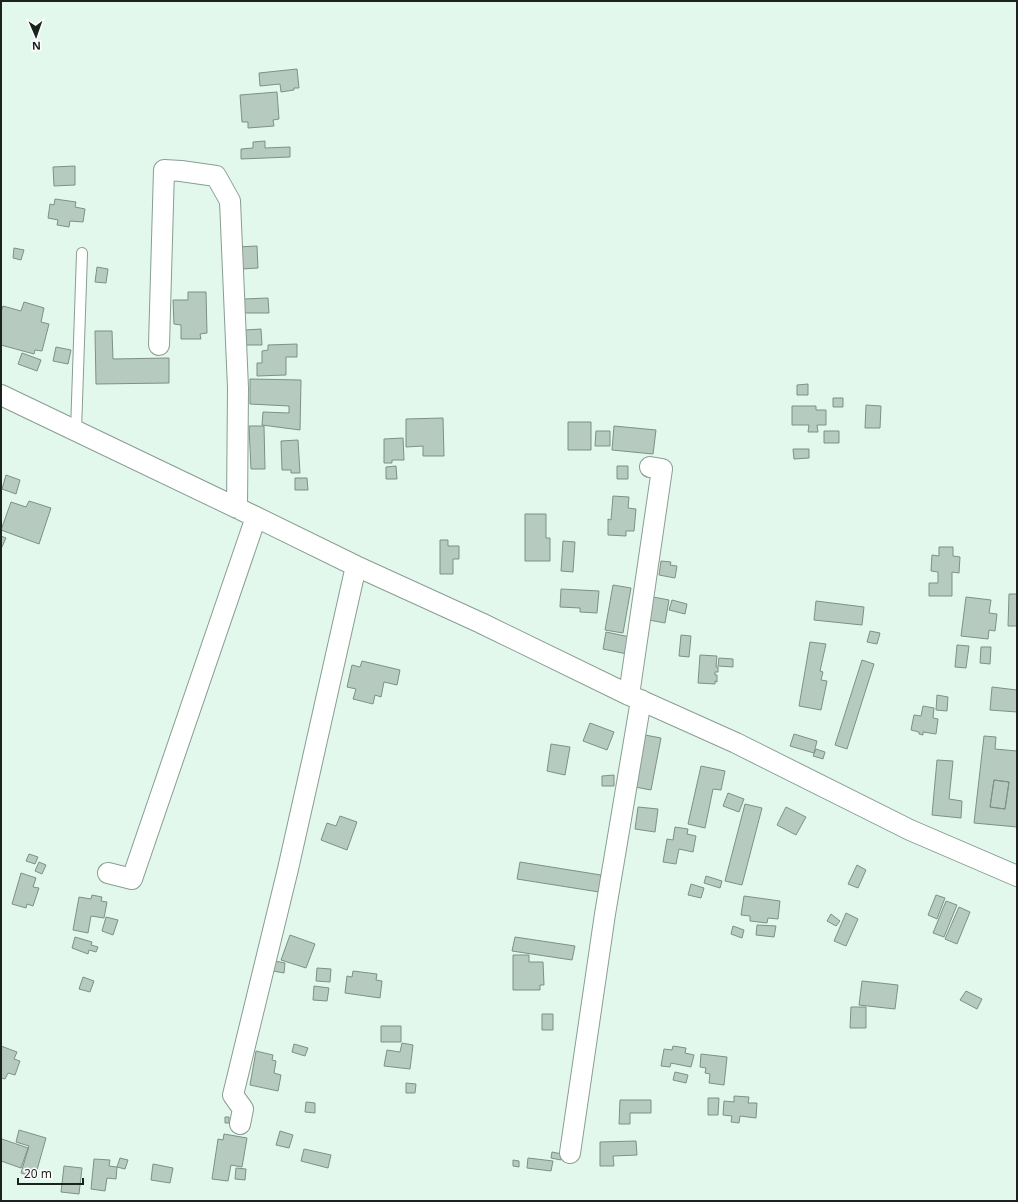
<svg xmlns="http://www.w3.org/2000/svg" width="1018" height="1202" viewBox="0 0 1018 1202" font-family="'Noto Sans',sans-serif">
  <rect width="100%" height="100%" fill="#e2f8ec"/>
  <path fill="#b6cabf" stroke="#7d9186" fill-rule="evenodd" d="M 297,69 L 299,88 L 294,88 L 294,90 L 281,92 L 280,84 L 260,86 L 259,73 Z
    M 277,92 L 279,119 L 273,120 L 274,126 L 248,128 L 248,122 L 242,122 L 240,95 Z
    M 265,141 L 265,148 L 290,147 L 290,157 L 241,159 L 241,149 L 253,148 L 253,142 Z
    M 75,166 L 75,185 L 54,186 L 53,167 Z
    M 55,199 L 76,202 L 75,207 L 85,209 L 83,222 L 70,221 L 69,227 L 57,225 L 58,220 L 48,218 L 50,204 L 54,205 Z
    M 257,246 L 258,268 L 242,269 L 237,247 Z
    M 14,248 L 24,250 L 21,260 L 13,258 Z
    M 97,267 L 108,269 L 106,283 L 95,282 Z
    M 188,292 L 206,292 L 207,333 L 200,334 L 201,339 L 181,339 L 181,325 L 174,324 L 173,300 L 188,300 Z
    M 268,298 L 269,313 L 244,313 L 244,299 Z
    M 24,302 L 44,308 L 41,322 L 49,324 L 42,351 L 35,350 L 34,354 L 1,345 L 1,312 L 3,306 L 21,311 Z
    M 261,329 L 262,345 L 246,345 L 245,330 Z
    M 95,331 L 112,331 L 113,359 L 169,358 L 169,383 L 96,384 Z
    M 297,344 L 297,357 L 286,357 L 286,375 L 257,376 L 257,363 L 262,363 L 262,351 L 268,350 L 268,345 Z
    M 56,347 L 71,350 L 68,364 L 53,361 Z
    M 22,353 L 41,360 L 37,371 L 18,364 Z
    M 250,379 L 301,380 L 300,430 L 262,425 L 263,412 L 289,413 L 289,406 L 250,404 Z
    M 808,384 L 808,395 L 797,395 L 797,385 Z
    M 833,398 L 843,398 L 843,407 L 833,407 Z
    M 866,405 L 881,406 L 880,428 L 865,428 Z
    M 792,406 L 816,406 L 816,410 L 826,410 L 826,425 L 817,425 L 818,432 L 808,432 L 809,425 L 792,425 Z
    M 443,418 L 444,456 L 423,456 L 423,446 L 406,447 L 406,419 Z
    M 568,422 L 591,422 L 591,450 L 568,450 Z
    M 249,426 L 264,426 L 265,469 L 251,469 Z
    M 614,426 L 656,430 L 653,454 L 612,450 Z
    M 596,431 L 610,431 L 610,446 L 595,446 Z
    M 824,431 L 839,431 L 839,443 L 824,443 Z
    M 403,438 L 404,460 L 392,460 L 392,463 L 384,463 L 384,439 Z
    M 298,440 L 300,473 L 291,473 L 291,470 L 282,470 L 281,441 Z
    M 793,449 L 809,449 L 809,458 L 794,459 Z
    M 396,466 L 397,479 L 386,479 L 386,467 Z
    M 617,466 L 628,466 L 628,479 L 617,479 Z
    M 6,475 L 20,480 L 16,494 L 2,489 Z
    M 295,478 L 307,478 L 308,490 L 295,490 Z
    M 613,496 L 629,497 L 628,508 L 636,509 L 634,531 L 626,531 L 626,536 L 608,535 L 608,519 L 611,520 Z
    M 29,501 L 51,508 L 39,544 L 1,530 L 11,502 L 26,507 Z
    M 525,514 L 546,514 L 546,538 L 550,538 L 550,561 L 525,561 Z
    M 1,536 L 6,538 L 1,549 Z
    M 440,540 L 448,540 L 448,546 L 459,546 L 459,559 L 453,559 L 453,574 L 440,574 Z
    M 563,541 L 575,542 L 573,572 L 561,571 Z
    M 939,547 L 953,547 L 953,556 L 960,557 L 959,573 L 952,572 L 952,596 L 929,596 L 929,583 L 938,583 L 938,572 L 931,571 L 932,555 L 939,556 Z
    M 661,561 L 671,562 L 670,565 L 677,566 L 675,578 L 659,575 Z
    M 613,585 L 631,588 L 623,633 L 605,630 Z
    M 561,589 L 599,591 L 597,613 L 580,612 L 580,608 L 560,607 Z
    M 1009,594 L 1017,594 L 1017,626 L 1008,626 Z
    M 653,597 L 669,600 L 665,623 L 649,620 Z
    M 966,597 L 991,600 L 989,613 L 997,614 L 995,631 L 989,630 L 988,639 L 961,636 Z
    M 672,600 L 687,604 L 685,614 L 669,610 Z
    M 816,601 L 864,607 L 862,625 L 814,620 Z
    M 870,631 L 880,633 L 877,644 L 867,642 Z
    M 606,632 L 630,637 L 627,654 L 603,649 Z
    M 681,635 L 691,636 L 689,657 L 679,656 Z
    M 810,642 L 826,644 L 820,671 L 823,672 L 821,680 L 827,681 L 821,710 L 799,706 Z
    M 957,645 L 969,646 L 966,668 L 955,667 Z
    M 981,647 L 991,647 L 990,664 L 980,663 Z
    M 700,655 L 717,656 L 716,667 L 718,667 L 718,672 L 715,672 L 715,675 L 717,675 L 717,682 L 715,681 L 715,684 L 698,683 Z
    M 719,658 L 733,659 L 733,667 L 718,666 Z
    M 862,660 L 874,664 L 847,749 L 835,745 Z
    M 362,661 L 400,670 L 397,685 L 384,682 L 381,697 L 375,695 L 373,704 L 353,699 L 356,689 L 347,687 L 352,665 L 360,667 Z
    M 992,687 L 1017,690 L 1017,712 L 990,710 Z
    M 937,695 L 948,697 L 947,711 L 936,710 Z
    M 923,706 L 934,708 L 933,718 L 938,719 L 936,734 L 923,732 L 923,735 L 919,734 L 919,732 L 911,730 L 914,715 L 921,716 Z
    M 590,723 L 614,732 L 607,750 L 583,741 Z
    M 794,734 L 817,741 L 814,753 L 790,746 Z
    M 645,735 L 661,738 L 651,790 L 635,787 Z
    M 984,736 L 996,737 L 995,749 L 1017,751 L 1017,827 L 974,823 ZM 994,780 L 1009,782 L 1005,809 L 990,807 Z
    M 551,744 L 570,747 L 565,775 L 547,771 Z
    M 816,749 L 825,752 L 823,759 L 813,756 Z
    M 937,760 L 953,761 L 949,799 L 962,801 L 961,818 L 932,815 Z
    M 701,766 L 725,771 L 721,790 L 713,789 L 705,828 L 688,824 Z
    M 614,775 L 614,786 L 602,786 L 602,776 Z
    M 994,780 L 1009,782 L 1005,809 L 990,807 Z
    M 728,793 L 744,799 L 739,812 L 723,806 Z
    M 745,804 L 762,808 L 742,885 L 725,881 Z
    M 638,807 L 658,809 L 655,832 L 635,829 Z
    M 786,807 L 806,817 L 796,835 L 777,825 Z
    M 340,816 L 357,822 L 347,850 L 321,840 L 327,823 L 336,826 Z
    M 675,827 L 688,829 L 687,834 L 696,836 L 693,852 L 679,849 L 676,864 L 663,862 L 667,839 L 673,840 Z
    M 29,854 L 38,857 L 35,864 L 26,861 Z
    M 39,862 L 46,865 L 42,874 L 35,871 Z
    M 520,862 L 601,875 L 599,892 L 517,879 Z
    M 857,865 L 866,870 L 858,888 L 848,884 Z
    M 21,873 L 36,878 L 33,887 L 39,888 L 33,906 L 27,904 L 26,908 L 12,904 Z
    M 706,876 L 722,881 L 720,888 L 704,883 Z
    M 691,884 L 704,888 L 701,898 L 688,895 Z
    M 92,895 L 102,897 L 101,901 L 107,902 L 104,918 L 91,916 L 88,933 L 73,930 L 79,897 L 91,899 Z
    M 936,895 L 945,898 L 937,919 L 928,915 Z
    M 744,896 L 780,901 L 778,919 L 768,918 L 767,923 L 750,921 L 750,916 L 741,915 Z
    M 946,901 L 957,905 L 944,937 L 933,933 Z
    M 959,907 L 970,912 L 957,944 L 945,939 Z
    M 846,913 L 858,919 L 846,946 L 834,941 Z
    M 831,914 L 840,921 L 836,926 L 827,921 Z
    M 106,917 L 118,920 L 113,935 L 102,931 Z
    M 757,925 L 776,926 L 774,937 L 756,935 Z
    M 733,926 L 744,930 L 742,938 L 731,934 Z
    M 290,935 L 315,944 L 306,968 L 281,960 Z
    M 75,937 L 92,942 L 91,945 L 98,947 L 96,952 L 89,950 L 88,954 L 72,948 Z
    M 515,937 L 575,946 L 572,960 L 512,951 Z
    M 513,955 L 529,955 L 529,962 L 543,962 L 544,985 L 540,985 L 540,990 L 513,990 Z
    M 275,961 L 285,963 L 284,973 L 273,971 Z
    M 317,968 L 331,969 L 330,982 L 316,981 Z
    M 353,971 L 377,974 L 376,980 L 382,981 L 380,998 L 345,993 L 347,976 L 352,977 Z
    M 83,977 L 94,981 L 90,992 L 79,989 Z
    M 862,981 L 898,985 L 895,1009 L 859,1005 Z
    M 314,986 L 329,988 L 327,1001 L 313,1000 Z
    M 966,991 L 982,999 L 977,1009 L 960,1000 Z
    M 851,1007 L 866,1007 L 866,1028 L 850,1028 Z
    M 542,1014 L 553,1014 L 553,1030 L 542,1030 Z
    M 381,1026 L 401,1026 L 401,1042 L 381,1042 Z
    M 402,1043 L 413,1045 L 410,1069 L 384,1066 L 387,1050 L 400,1052 Z
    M 294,1044 L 308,1048 L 305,1056 L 292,1052 Z
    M 1,1046 L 17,1052 L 14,1059 L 20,1061 L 15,1075 L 8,1073 L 5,1079 L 1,1078 Z
    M 673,1046 L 686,1048 L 685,1053 L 694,1055 L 691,1067 L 671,1063 L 670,1067 L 661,1066 L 664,1049 L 672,1050 Z
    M 256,1051 L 273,1055 L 272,1060 L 276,1061 L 274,1073 L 281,1075 L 278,1091 L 250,1085 Z
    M 701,1054 L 727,1057 L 724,1085 L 709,1083 L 710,1074 L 705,1073 L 706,1068 L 700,1067 Z
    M 675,1072 L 688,1075 L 686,1083 L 673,1080 Z
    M 406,1083 L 416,1084 L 415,1093 L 406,1093 Z
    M 734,1096 L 749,1097 L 748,1103 L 757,1103 L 756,1118 L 740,1116 L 739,1123 L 731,1122 L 732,1116 L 723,1115 L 724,1101 L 734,1102 Z
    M 708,1098 L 719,1098 L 718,1115 L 708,1115 Z
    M 620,1100 L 651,1100 L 651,1113 L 630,1113 L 630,1124 L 619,1124 Z
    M 306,1102 L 315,1103 L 315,1113 L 305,1112 Z
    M 225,1117 L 229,1117 L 229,1123 L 225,1123 Z
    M 19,1130 L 46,1138 L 35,1177 L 21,1173 L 29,1146 L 16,1142 Z
    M 280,1131 L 293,1135 L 289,1148 L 276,1145 Z
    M 224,1134 L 247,1138 L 242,1167 L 231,1165 L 228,1181 L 212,1179 L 218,1139 L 223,1140 Z
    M 2,1139 L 28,1148 L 21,1168 L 1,1161 L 1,1142 Z
    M 636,1141 L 637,1155 L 613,1156 L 614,1166 L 600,1166 L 600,1142 Z
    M 304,1149 L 331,1155 L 328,1168 L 301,1161 Z
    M 552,1152 L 562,1154 L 561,1160 L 551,1158 Z
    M 120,1158 L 128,1160 L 125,1169 L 117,1167 Z
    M 528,1158 L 553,1161 L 551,1171 L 527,1168 Z
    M 94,1159 L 110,1160 L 109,1166 L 117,1167 L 116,1179 L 107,1178 L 105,1191 L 91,1189 Z
    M 513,1160 L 519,1161 L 519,1167 L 513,1166 Z
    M 153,1164 L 173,1168 L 170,1183 L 151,1180 Z
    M 64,1166 L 82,1168 L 79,1194 L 61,1192 Z
    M 236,1168 L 246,1169 L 245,1180 L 235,1179 Z"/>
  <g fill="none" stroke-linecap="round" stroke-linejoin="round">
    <g stroke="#899d92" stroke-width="12">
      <path id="service" d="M 76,431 L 82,253"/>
    </g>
    <g stroke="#899d92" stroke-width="22">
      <path id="minor" d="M 159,345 L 164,170 L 181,171 L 216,176 L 230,201 L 238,388 L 237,508
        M 1,395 L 256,517 L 356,566 L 481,623 L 629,695 L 736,743 L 910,830 L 1017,876
        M 629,695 L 662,469 L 650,467
        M 108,873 L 132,879 L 256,517
        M 240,1124 L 243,1109 L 233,1095 L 288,869 L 356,566
        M 570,1153 L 605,914 L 641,700"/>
    </g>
    <use href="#service" stroke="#fff" stroke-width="10"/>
    <use href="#minor" stroke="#fff" stroke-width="20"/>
  </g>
  <rect width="1018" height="1202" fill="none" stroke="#1b231f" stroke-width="4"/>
  <g transform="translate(36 36) rotate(178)" stroke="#ffffff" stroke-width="3" paint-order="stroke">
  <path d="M0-3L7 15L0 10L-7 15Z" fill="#1b231f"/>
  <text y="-6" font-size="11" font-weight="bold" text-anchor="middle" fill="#1b231f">N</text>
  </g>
  <path d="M18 1178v6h65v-6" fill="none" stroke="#1b231f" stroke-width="2"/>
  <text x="24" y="1178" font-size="12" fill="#1b231f" stroke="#ffffff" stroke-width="3" paint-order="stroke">20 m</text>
</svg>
